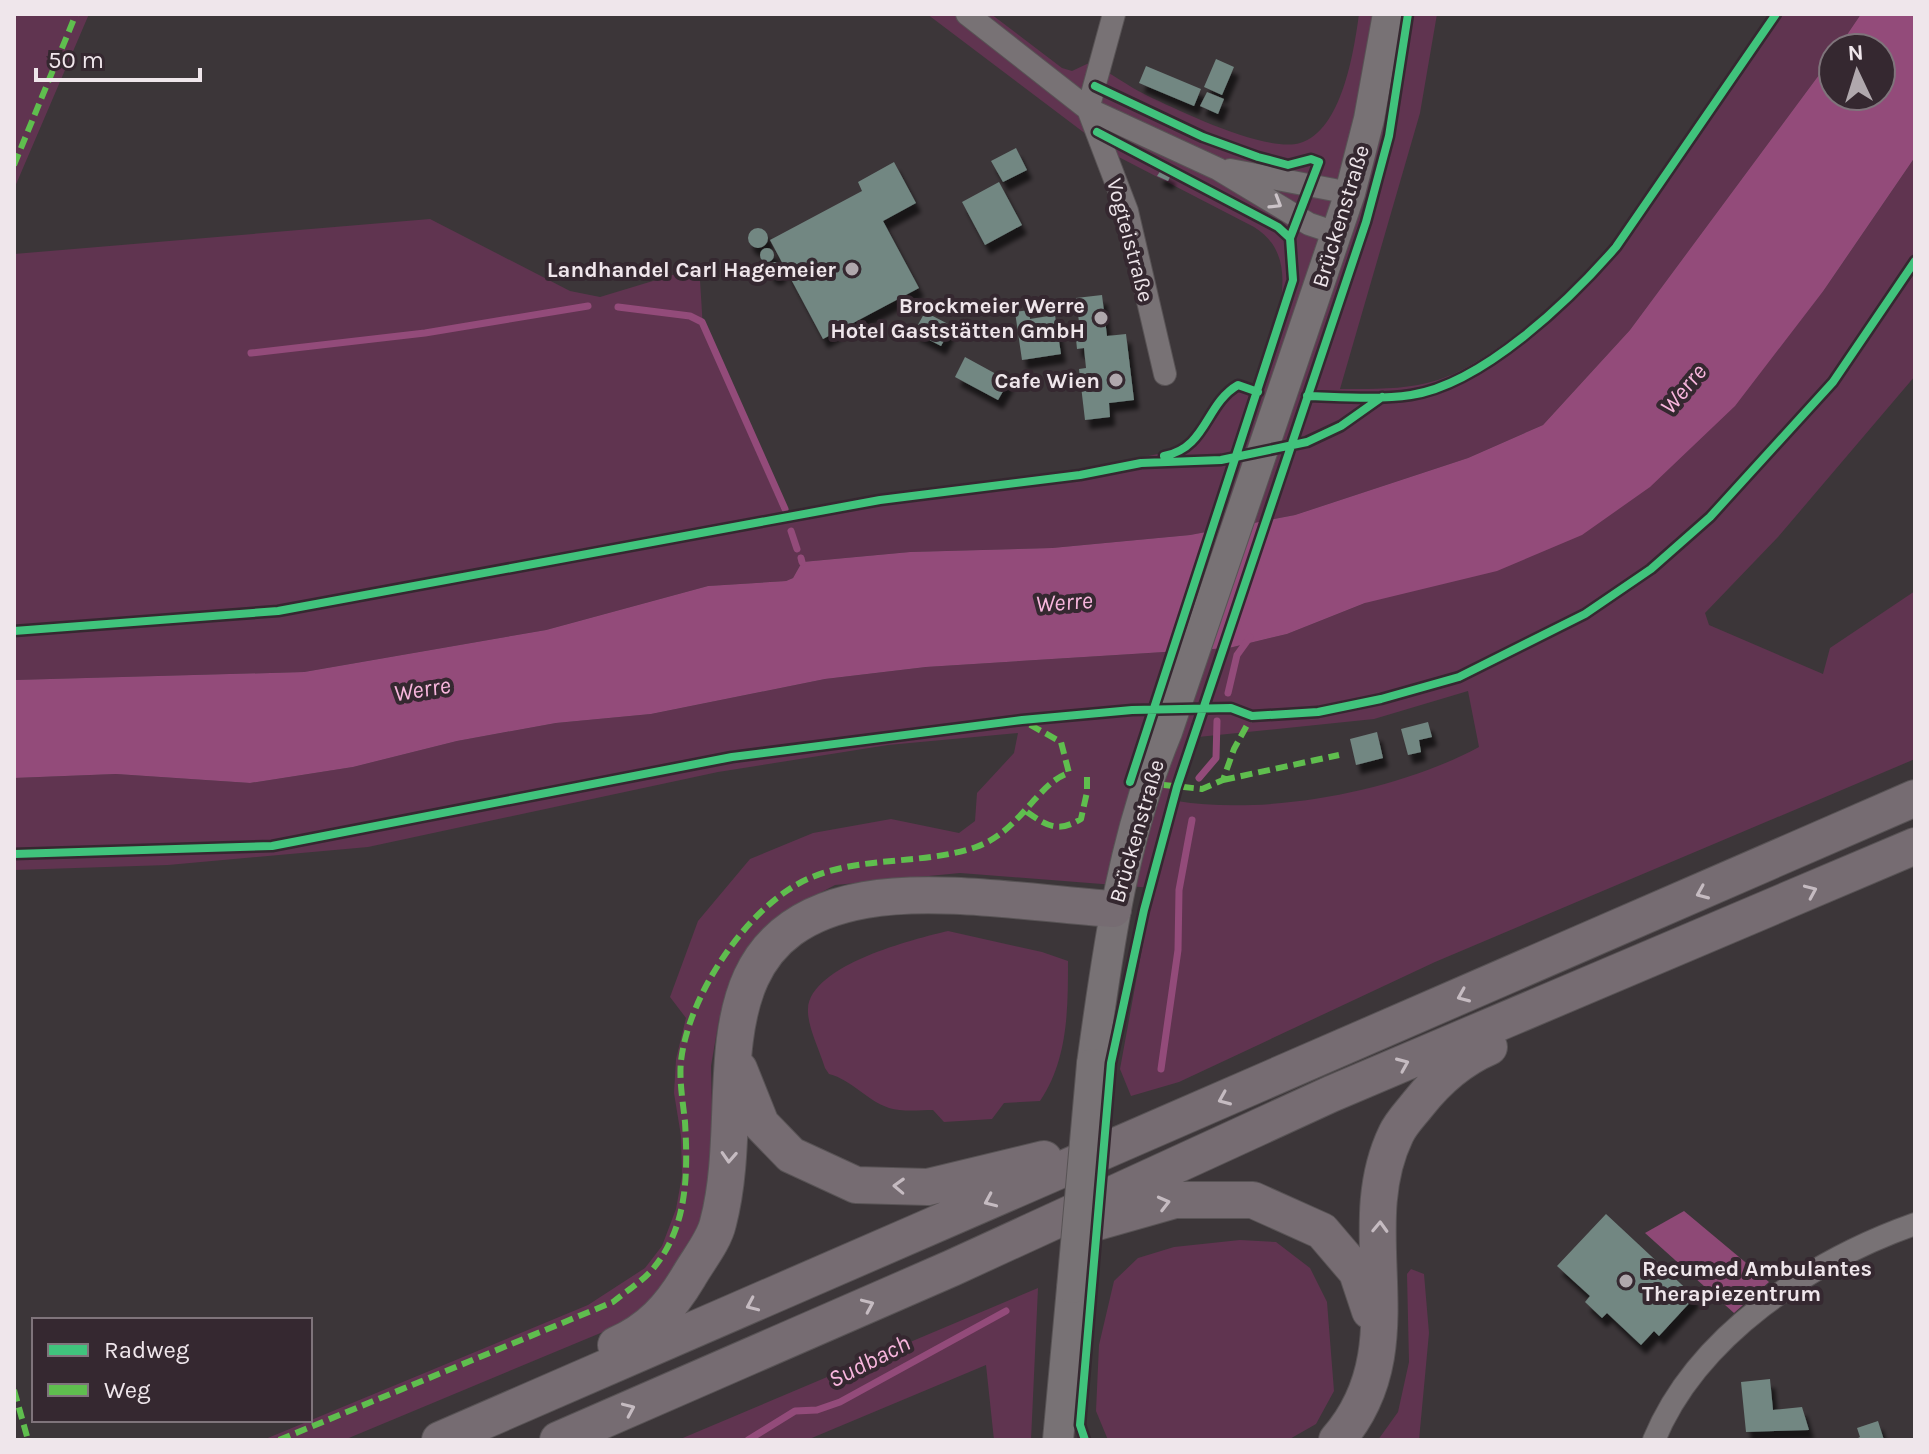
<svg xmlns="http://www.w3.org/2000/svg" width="1929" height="1454" viewBox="0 0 1929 1454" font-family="Karla,sans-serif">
  <defs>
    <filter id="shadow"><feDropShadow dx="5" dy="9" stdDeviation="2" flood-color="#0009"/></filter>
  </defs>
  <rect width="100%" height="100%" fill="#3c3639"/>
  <path fill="#603450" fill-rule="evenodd" d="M 14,14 L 89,14 L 14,189 Z
    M 927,14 L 991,14 L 1062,68 L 1072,71 L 1089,63 C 1111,72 1127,86 1148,96 C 1180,111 1266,153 1300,143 C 1342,131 1354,51 1359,14 L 1437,14 L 1420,113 L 1340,389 C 1373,389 1406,390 1438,380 C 1492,363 1575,288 1613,246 L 1769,14 L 1861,14 L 1838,48 L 1833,48 L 1833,56 L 1630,330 L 1543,425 L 1468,458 L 1295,515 L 1190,535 L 1052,548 L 910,552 L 802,562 L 793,578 L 786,581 L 708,586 L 546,630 L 304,672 L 14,680 L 14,254 L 430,219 L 570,291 L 600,297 L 676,274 L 700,280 L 703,329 L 783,513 L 1075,472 L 1176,450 C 1210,431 1216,371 1255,385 C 1270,338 1309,260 1254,227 L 1111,153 Z
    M 1915,157 L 1915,376 L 1778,537 L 1705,613 L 1709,625 L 1823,674 L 1830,648 L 1915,591 L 1915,759 L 1435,962 L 1179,1082 L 1131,1096 L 1120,1069 L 1153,888 L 960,873 L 835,885 L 795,906 L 759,942 L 719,1019 L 711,1066 L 714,1207 L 672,1287 L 627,1322 L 344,1440 L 263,1440 L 588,1305 L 645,1268 L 662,1246 L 676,1209 L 682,1176 L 681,1136 L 674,1093 L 676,1059 L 686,1018 L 670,997 L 698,921 L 750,859 L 813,833 L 891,819 L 959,833 L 975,821 L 977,793 L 1014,753 L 1018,733 L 888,745 L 718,772 L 368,847 L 168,865 L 14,870 L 14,778 L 116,774 L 250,783 L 353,767 L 457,741 L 556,723 L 651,714 L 825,679 L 926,667 L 1229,648 L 1287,634 L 1365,603 L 1824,290 ZM 1468,691 L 1479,747 C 1398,791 1267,816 1177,801 L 1198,737 L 1374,719 Z
    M 948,931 L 1042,952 L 1068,961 C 1068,1009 1068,1060 1040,1101 L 1004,1103 L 992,1119 L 944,1122 L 933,1110 C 920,1110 902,1112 889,1108 C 866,1100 852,1080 829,1074 L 825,1068 C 820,1051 807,1026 808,1009 C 810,965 914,939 948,931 Z
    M 1240,1240 L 1276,1242 L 1310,1268 L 1327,1302 L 1334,1391 L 1316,1424 L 1288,1440 L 1108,1440 L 1096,1411 L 1099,1345 L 1114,1281 L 1138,1258 L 1174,1247 Z
    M 1411,1269 L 1424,1274 L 1429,1333 L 1419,1440 L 1378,1440 L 1398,1412 L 1409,1362 L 1407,1274 Z
    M 1038,1288 L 1031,1440 L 994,1440 L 986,1365 L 807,1440 L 678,1440 Z"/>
  <path fill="#8e4976" d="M 1684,1211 L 1769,1282 L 1734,1313 L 1645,1233 Z"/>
  <path fill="#934b7a" d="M 1861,14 L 1915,14 L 1915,157 L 1824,290 L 1735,406 L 1650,487 L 1582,535 L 1497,571 L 1365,603 L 1287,634 L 1229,648 L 926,667 L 825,679 L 651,714 L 556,723 L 457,741 L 353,767 L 250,783 L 116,774 L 14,778 L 14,680 L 304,672 L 546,630 L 708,586 L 786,581 L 793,578 L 802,562 L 910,552 L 1052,548 L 1190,535 L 1295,515 L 1468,458 L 1543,425 L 1630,330 L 1833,56 L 1833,96 L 1881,96 L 1881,48 L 1838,48 Z"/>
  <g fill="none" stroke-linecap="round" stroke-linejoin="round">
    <path stroke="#934b7a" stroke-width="7" d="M 618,307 L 690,316 L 702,322 L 785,509
      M 251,353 L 425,333 L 588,306
      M 791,531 L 797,549
      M 801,558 L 802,562
      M 1228,693 L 1237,655 L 1250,637
      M 1199,778 L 1216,758 L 1217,721
      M 1161,1069 L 1178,950 L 1179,890 L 1192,820
      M 748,1440 L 795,1411 L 817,1410 L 840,1402 L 1006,1311"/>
  </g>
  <path fill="#728782" filter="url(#shadow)" d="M 1216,59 L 1234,67 L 1222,95 L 1204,87 Z
    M 1146,66 L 1201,89 L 1194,106 L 1139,83 Z
    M 1207,92 L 1224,99 L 1218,114 L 1200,106 Z
    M 1016,148 L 1027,170 L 1003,182 L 991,161 Z
    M 894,162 L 916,203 L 883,221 L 919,288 L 823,339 L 770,240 L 862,191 L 858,182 Z
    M 1161,170 L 1171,175 L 1168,181 L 1157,176 Z
    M 999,182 L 1022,225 L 985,245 L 962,202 Z
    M748 238a10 10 0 1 1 20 0a10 10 0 1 1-20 0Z
    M760 255a7 7 0 1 1 14 0a7 7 0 1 1-14 0Z
    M768 269a7 7 0 1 1 14 0a7 7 0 1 1-14 0Z
    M 1102,295 L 1107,336 L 1126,334 L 1134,400 L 1109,403 L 1110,417 L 1085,420 L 1079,369 L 1086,368 L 1084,348 L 1077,349 L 1076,339 L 1081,338 L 1076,298 Z
    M 1029,310 L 1030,319 L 1055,315 L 1061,354 L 1022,360 L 1015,312 Z
    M 925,312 L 952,326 L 941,346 L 914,332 Z
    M 965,357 L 1009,381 L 998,400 L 955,377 Z
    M 1428,722 L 1432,737 L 1419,740 L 1421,752 L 1408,755 L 1401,729 Z
    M 1377,732 L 1383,758 L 1356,765 L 1350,739 Z
    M 1606,1214 L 1695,1297 L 1659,1336 L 1654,1331 L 1641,1345 L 1607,1313 L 1602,1318 L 1585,1302 L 1590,1296 L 1557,1266 Z
    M 1770,1379 L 1773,1410 L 1802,1407 L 1809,1430 L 1746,1432 L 1741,1382 Z
    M 1878,1421 L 1884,1440 L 1854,1440 L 1860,1437 L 1857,1428 Z"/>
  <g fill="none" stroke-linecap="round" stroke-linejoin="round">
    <g stroke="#585355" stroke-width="24">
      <path id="minor" d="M 967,14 L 1088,109 L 1218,169 L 1309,224 L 1336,233
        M 1088,109 L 1127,211 L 1165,374
        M 1088,109 L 1114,14
        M 1230,170 L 1350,193
        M 1654,1440 C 1697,1335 1813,1260 1915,1224"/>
    </g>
    <g stroke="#585355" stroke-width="32">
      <path id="secondary" d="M 1092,1064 C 1108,949 1122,840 1167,732 L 1350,193 L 1369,119 L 1388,14
        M 1058,1440 L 1072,1288"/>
    </g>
    <g stroke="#585355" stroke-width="38">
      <path id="trunk" d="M 739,1069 L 761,1124 L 791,1155 L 856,1185 L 928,1187 L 1044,1159
        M 1094,1223 L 1175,1200 L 1253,1200 L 1322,1231 L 1357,1272 L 1370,1311
        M 616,1345 C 650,1330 670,1308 689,1276 C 698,1260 714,1241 718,1223 C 751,1099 686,932 865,900 C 938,887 1038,904 1113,909
        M 440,1440 L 1915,798
        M 558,1440 L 952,1268 L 1331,1094 L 1915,846
        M 1337,1440 C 1419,1346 1348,1233 1396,1134 C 1401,1123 1411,1113 1418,1104 C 1437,1080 1461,1059 1489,1047"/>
    </g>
    <use href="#minor" stroke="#787275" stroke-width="22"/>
    <use href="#secondary" stroke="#787275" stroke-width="30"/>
    <use href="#trunk" stroke="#766c72" stroke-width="36"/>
    <g stroke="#585355" stroke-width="32" stroke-linecap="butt">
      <path id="secondary-bridge" d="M 1072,1288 L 1092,1064"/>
    </g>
    <use href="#secondary-bridge" stroke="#787275" stroke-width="30"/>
    <path stroke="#5fbe4e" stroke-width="6" stroke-dasharray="12 6" stroke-linecap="butt" d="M 14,165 L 76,14
      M 1223,780 L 1339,755
      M 1146,783 L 1202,789 L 1223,780 L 1234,749 L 1252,716
      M 1027,812 C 1047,826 1058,833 1081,819 L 1087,792 L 1087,773
      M 14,1390 L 28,1440
      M 279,1440 L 613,1302 C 625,1292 640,1283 651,1271 C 688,1229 688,1174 685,1122 C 683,1103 679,1080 681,1061 C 688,1000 737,924 788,890 C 844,852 915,868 976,847 C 1021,831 1037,783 1069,773 L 1061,742 L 1025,722"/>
    <g stroke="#352830" stroke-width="13">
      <path id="cycleway" d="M 1095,86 L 1203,137 L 1258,157 L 1288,165 L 1311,159 L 1319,162 L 1290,238 L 1293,280 L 1130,782
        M 1097,132 L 1278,227 L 1290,238
        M 1307,396 C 1342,397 1377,400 1411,395 C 1483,384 1570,300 1616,247 L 1776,14
        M 1164,456 C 1207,448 1205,404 1238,385 L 1258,392
        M 14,631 L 278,611 L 880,500 L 1080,475 L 1141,463 L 1221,460 L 1307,442 L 1341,426 L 1382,397
        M 14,854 L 272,846 L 732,757 L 1022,720 L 1132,710 L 1231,708 L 1252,716 L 1318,712 L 1381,699 L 1459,677 L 1585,614 L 1651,569 L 1710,517 L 1833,382 L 1915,261
        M 1085,1440 L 1080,1425 L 1111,1063 L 1144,910 L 1177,787 L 1366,222 L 1389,136 L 1408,14"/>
    </g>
    <use href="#cycleway" stroke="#40c37c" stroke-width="8"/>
  </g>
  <defs><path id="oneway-chevron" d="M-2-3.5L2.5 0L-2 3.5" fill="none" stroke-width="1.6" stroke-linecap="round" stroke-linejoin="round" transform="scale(2)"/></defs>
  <use stroke="#cbc3c8" href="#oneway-chevron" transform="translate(1276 203) rotate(31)"/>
  <g stroke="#c5bbc1">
    <use href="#oneway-chevron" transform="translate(1811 891) rotate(-24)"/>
    <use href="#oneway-chevron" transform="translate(1702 893) rotate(157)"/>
    <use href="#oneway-chevron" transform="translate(1463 996) rotate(157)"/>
    <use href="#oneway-chevron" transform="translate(1403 1064) rotate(-23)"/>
    <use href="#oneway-chevron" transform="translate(1224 1099) rotate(157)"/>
    <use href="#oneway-chevron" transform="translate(729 1157) rotate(93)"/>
    <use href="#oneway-chevron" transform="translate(899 1186) rotate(-178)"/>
    <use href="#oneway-chevron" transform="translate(990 1201) rotate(156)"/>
    <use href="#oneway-chevron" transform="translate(1164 1203) rotate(-14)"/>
    <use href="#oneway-chevron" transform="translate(1380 1227) rotate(-88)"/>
    <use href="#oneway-chevron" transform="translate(752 1305) rotate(156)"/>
    <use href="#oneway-chevron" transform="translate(868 1305) rotate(-24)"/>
    <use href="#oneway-chevron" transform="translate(629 1409) rotate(-24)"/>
  </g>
  <g fill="#b0a8ad" stroke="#352830" stroke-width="3">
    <circle cx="852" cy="269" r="8"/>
    <circle cx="1101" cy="318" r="8"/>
    <circle cx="1116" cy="380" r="8"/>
    <circle cx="1626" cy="1281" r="8"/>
  </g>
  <g text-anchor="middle" stroke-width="8" stroke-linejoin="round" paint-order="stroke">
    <g font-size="22" fill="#efe6eb" stroke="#352830">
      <text transform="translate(1340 216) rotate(-73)" y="8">Brückenstraße</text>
      <text transform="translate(1131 240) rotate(75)" y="8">Vogteistraße</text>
      <text transform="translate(1136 831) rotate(-74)" y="8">Brückenstraße</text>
    </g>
    <g font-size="22" font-weight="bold" fill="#efe6eb" stroke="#352830" text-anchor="end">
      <text x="836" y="277">Landhandel Carl Hagemeier</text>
      <text x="1085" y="313">Brockmeier Werre<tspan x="1085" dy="25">Hotel Gaststätten GmbH</tspan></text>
      <text x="1100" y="388">Cafe Wien</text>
      <text x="1642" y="1276" text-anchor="start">Recumed Ambulantes<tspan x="1642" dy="25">Therapiezentrum</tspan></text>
    </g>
    <g font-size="24" font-style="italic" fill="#f8b6dd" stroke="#352830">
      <text transform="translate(1683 389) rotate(-50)" y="8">Werre</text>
      <text transform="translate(1064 602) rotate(-4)" y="8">Werre</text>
      <text transform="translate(422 689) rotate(-9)" y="8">Werre</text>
      <text transform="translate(869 1361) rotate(-27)" y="8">Sudbach</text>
    </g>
  </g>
  <rect width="1929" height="1454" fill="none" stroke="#efe6eb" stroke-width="32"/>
  <rect x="32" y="1318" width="280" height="104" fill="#352830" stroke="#7f747b" stroke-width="2"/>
  <rect x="48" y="1344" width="40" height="12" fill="#40c37c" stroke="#7f747b" stroke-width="2"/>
  <text x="104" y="1358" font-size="24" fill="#efe6eb">Radweg</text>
  <rect x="48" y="1384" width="40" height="12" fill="#5fbe4e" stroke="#7f747b" stroke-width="2"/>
  <text x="104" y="1398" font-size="24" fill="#efe6eb">Weg</text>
  <g transform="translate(1857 72) rotate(356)"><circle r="38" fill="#352830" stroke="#7f747b" stroke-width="2"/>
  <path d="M0-6L14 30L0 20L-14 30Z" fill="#b0a8ad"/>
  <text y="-12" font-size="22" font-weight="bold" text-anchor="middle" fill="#efe6eb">N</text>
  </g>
  <path d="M36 68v12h164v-12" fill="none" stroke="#efe6eb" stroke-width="4"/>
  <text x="48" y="68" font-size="24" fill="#efe6eb" stroke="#352830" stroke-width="6" paint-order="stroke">50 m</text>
</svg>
